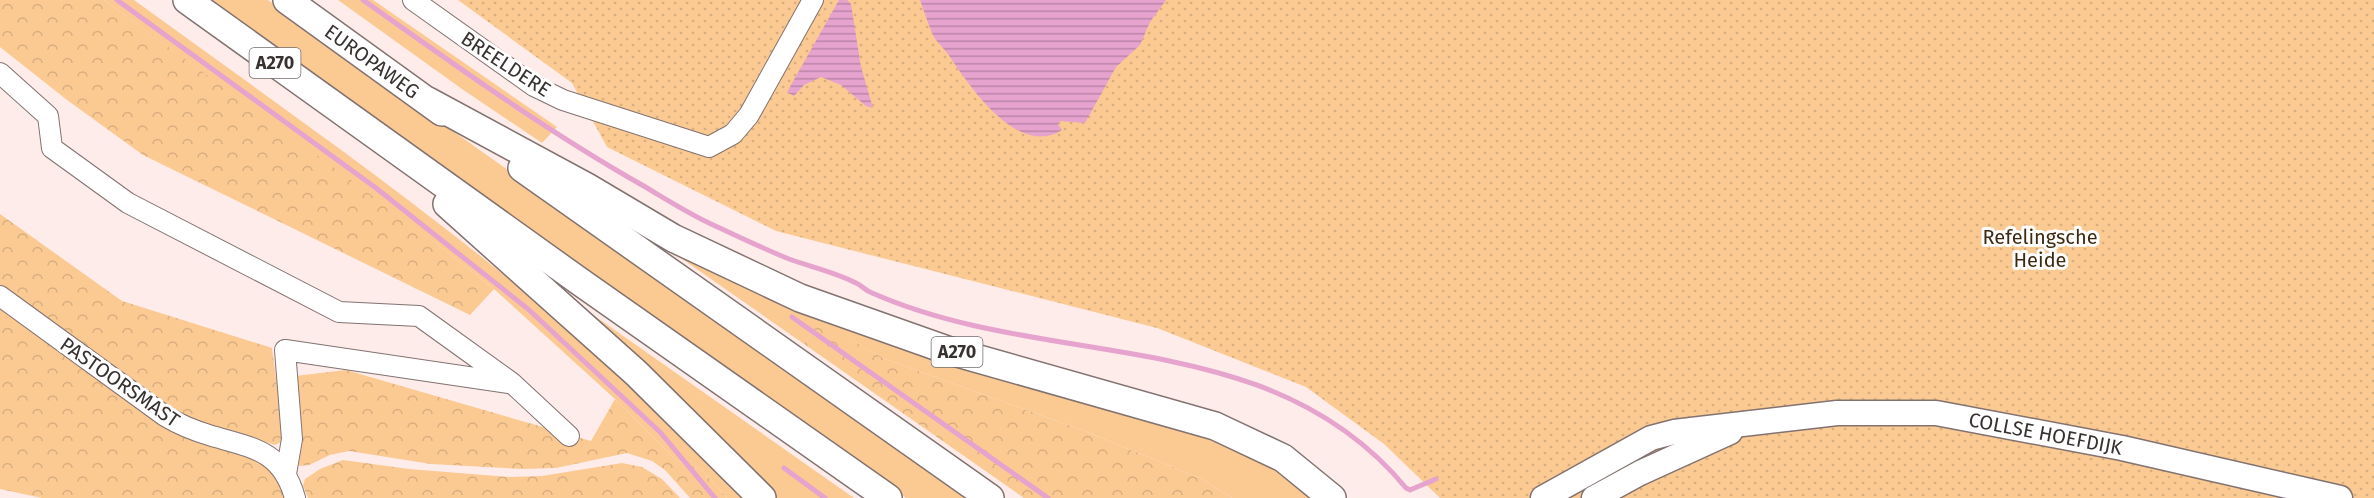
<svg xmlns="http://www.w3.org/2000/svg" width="2374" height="498" viewBox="0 0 2374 498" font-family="'Fira Sans',sans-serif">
  <defs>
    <pattern id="forest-crowns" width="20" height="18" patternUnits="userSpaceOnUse" patternTransform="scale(1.5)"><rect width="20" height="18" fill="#fbca93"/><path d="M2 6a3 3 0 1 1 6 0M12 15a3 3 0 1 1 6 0" fill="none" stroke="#d8ae7f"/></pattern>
    <pattern id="park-dots" width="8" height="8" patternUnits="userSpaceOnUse" patternTransform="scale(1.5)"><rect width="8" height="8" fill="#fbca93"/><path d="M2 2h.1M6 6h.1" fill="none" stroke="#d8ae7f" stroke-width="1.8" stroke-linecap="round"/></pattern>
    <pattern id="water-rules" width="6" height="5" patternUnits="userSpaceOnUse" patternTransform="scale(1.5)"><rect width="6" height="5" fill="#e6a3ce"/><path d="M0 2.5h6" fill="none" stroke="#bb85a8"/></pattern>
  </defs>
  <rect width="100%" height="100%" fill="#feecea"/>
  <path fill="#fbca93" d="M 104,0 L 134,0 C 270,99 409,195 538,303 C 610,364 675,432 742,498 L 727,498 L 701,469 L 677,461 L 615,399 L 494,289 L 442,248 Z
    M 206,0 L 268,0 L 971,498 L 906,498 Z
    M 338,0 L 373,0 L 557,127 L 542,143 L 462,89 Z
    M 635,226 L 1227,437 L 1321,498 L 1232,498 L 1202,479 L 1082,430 L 885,359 L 819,323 L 804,344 Z
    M 542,279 L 854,498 L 771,498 Z"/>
  <path fill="url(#forest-crowns)" d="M 0,0 L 104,0 L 347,177 L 442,248 L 494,289 L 470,315 L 143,155 L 67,100 L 0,47 Z
    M 0,214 L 122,301 L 272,348 L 284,437 L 283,441 L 275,445 L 179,415 L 0,288 Z
    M 0,308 L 151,417 L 195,442 L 245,456 L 261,464 L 274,475 L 288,498 L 42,498 L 0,489 Z
    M 819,322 L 885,359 L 1082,430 L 1202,479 L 1232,498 L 1024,498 L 804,344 Z
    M 346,370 L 591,441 L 615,399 L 677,461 L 701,469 L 727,498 L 690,498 L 665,470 L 652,461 L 627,453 L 556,468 L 522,469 L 431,464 L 349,451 L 330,455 L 309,465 L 299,466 L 300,438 L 295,376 Z
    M 343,460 L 409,469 L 509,477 L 542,476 L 622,463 L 642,467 L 662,479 L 680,498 L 308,498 L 303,486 L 305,479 L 320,469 Z"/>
  <path fill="url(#park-dots)" d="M 458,0 L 2374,0 L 2374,498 L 1440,498 L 1384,444 L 1306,387 L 1157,328 L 776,231 L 607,147 L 572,83 Z"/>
  <path fill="url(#water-rules)" d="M 839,0 L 847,0 L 851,4 L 861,67 L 873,108 L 866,106 L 841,85 L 821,77 L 804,85 L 794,96 L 787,92 Z
    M 920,0 L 1166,0 L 1150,22 L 1140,45 L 1116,67 L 1085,123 L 1060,121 L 1058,124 L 1062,130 C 1018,158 970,87 950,57 C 945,49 937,43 933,35 C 928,24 924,11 920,0 Z"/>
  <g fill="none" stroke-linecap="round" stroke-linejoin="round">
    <path stroke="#e6a3ce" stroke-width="5" d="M 117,0 L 376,188 L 528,309 L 660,432 L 715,498
      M 363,0 C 455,65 545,130 642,185 C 664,198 686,212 709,223 C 735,235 762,248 789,259 C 811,267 835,272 856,283 C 861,285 865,290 870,292 C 1048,372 1269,322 1406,488 L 1410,490 L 1436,479
      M 792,317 L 1048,498
      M 784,468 L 825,498"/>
    <g stroke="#827270" stroke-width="22">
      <path id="minor" d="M 413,0 L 534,86 L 563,100 L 709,147 L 733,134 L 749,115 L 813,0
        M 0,73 L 48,116 L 52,148 L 128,203 L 339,312 L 419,316 L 512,383 L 569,436
        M 0,296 L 165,416 C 180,425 195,431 212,436 C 254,448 282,451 295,498
        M 286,474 L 292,439 L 285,350 L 509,383"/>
    </g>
    <g stroke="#827270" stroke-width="27">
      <g id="major">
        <path id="s1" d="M 1543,498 L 1651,438 L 1674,432 L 1837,413 L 1936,413 L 2122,448 L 2340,498"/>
        <path d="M 1594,498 L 1640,473 L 1730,432"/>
      </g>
    </g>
    <g stroke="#827270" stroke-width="30">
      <g id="highway">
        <path d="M 187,0 L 579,281 L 888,498"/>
        <path id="s2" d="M 287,0 L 442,112"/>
        <path d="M 428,101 L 587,187 L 673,238 L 800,298 L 947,350 L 1215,426 L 1283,458 L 1332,498"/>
        <path d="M 522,168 L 990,498"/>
        <path d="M 447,204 L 636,373 L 762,498"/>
      </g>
    </g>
    <use href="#minor" stroke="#fff" stroke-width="20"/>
    <use href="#major" stroke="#fff" stroke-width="24"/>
    <use href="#highway" stroke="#fff" stroke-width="27"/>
  </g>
  <g text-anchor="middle" stroke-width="6" stroke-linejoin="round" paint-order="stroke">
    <g fill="#fefefe" stroke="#736e6e" stroke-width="1.5">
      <rect x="249.5" y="48" width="51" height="30" rx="4.5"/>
      <rect x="931.5" y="337" width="51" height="30" rx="4.5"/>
    </g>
    <g font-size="18" font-weight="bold" fill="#373130">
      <text x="275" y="69">A270</text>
      <text x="957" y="358">A270</text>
    </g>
    <g font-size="20" fill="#373130" stroke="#fefefe">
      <text dy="7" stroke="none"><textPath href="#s2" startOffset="105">EUROPAWEG</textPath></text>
      <text transform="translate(506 64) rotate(33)" y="7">BREELDERE</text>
      <text transform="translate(120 382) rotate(35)" y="7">PASTOORSMAST</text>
      <text dy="7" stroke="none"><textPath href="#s1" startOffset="522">COLLSE HOEFDIJK</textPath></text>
    </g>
    <g font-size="20" fill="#3f2a10" stroke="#fefefe">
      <text x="2040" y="244">Refelingsche<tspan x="2040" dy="23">Heide</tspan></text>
    </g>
  </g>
</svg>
